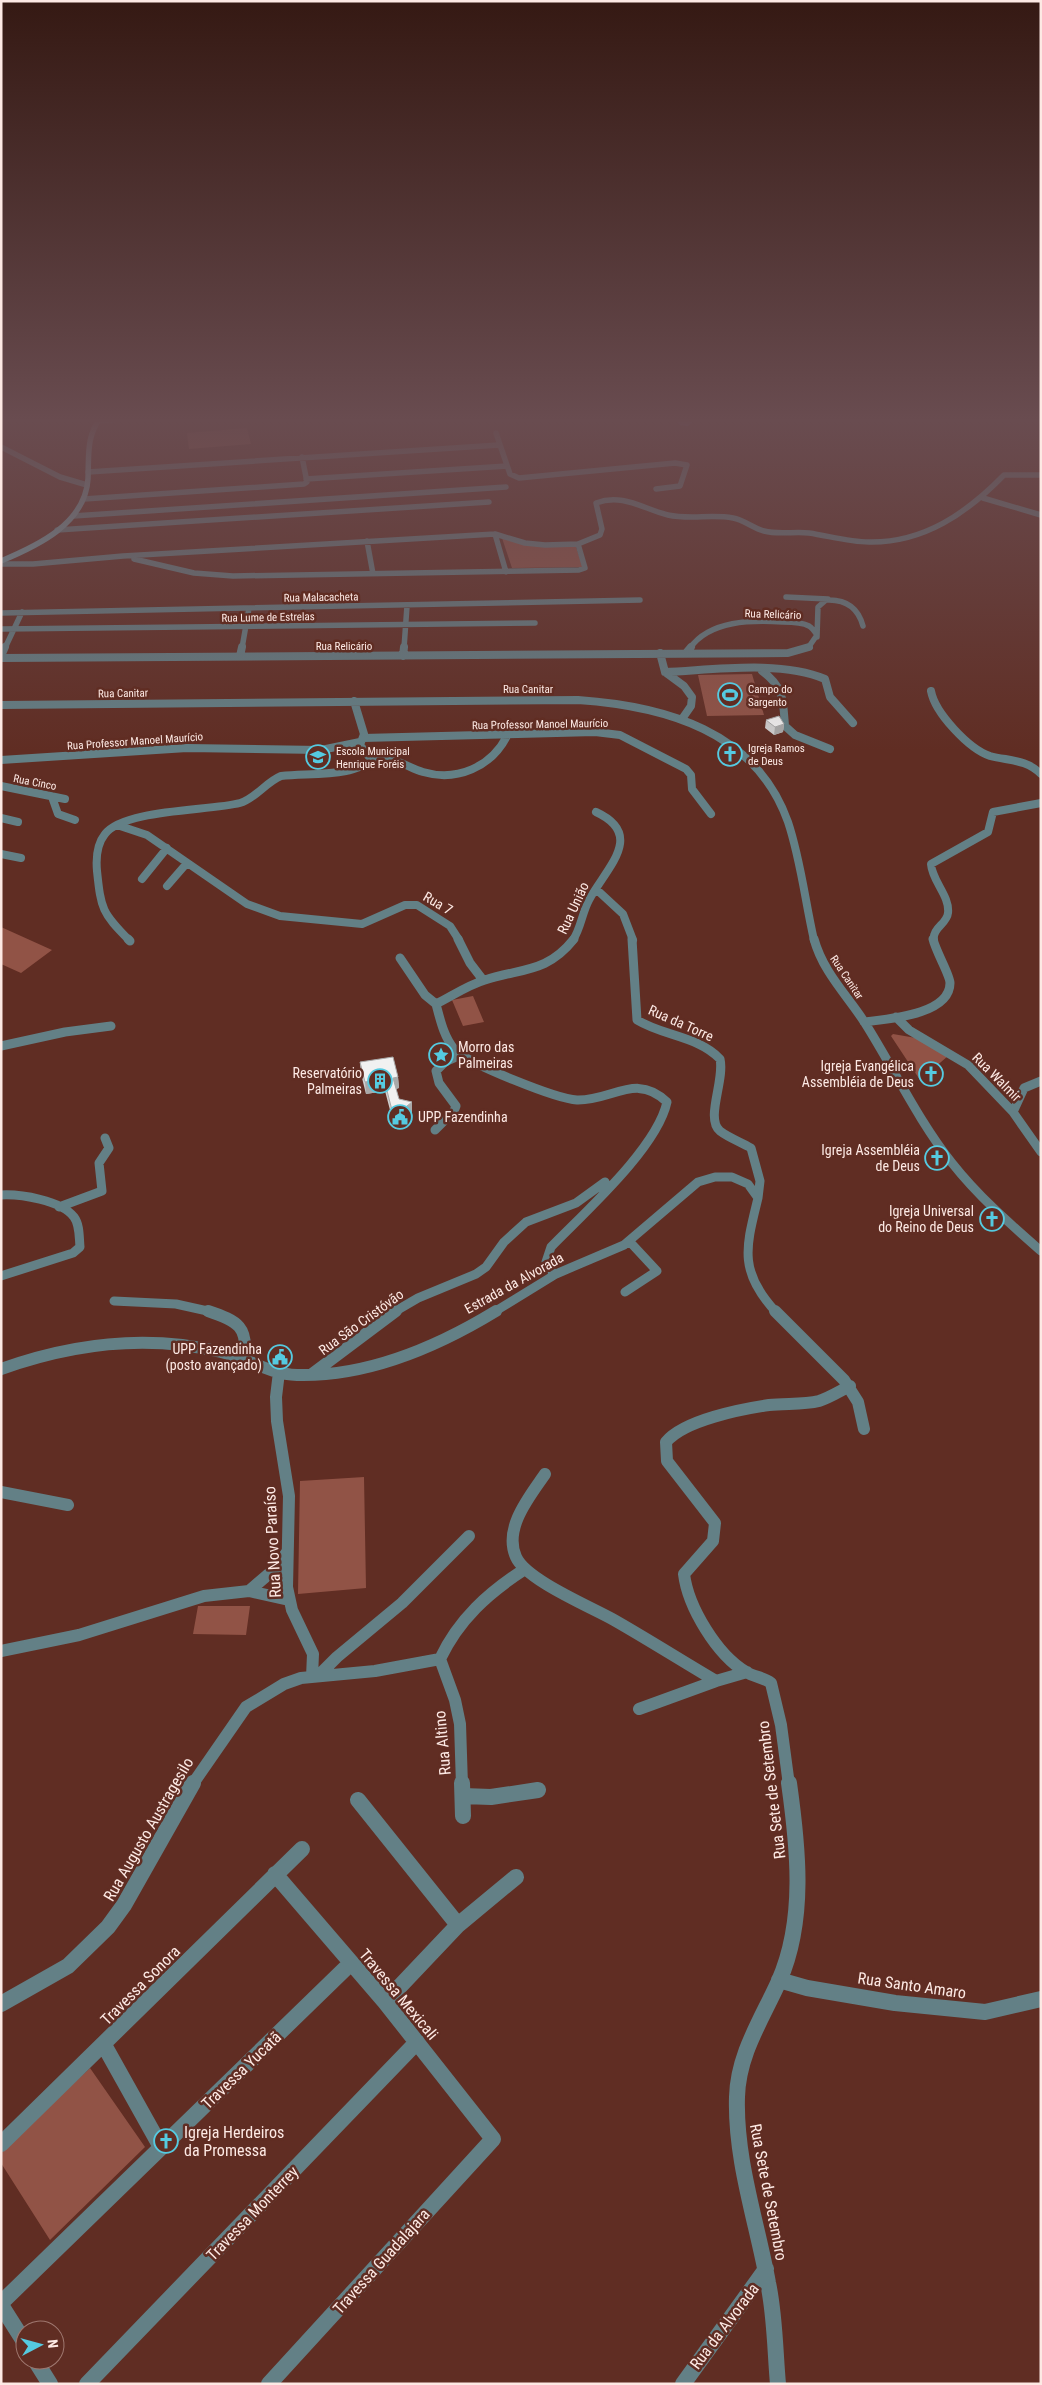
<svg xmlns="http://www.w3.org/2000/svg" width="1042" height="2385" viewBox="0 0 1042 2385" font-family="'Roboto Condensed',sans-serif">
  <rect width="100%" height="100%" fill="#602d23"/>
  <path fill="#915346" d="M 247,428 L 251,444 L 189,449 L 187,433 Z
    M 502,538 L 576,547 L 583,567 L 512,568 Z
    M 752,674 L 764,715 L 707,716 L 698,675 Z
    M 1,927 L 52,950 L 21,973 L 1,964 Z
    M 473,996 L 484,1022 L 463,1026 L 452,1000 Z
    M 893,1034 L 916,1038 L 948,1056 L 920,1080 L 891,1036 Z
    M 364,1477 L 366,1588 L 298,1594 L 300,1481 Z
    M 198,1606 L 250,1606 L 246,1635 L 193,1634 Z
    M 90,2068 L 145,2147 L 50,2240 L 1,2163 L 1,2151 Z"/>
  <path fill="#697dd3" d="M 614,417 L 697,417 L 688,426 L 680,425 L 674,419 L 615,421 Z"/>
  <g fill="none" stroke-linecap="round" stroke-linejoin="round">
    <path stroke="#638086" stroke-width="5.5" d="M 98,421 L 143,417
      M 496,433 L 510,474 L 519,478 L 675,463 L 687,465 L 680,486 L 656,489
      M 1,447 L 60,477 L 87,485
      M 88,472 L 499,445
      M 306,479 L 507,466
      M 983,498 L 1041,515
      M 84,499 L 304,484 L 307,482 L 302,457
      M 73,516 L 506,487
      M 57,530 L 489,502
      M 495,534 L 506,572
      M 367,541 L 373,574
      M 134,559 L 194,573 L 233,576 L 579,570 L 585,568 L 578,544
      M 1,564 L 33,564 L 123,556 L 495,534 L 525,543 L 545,545 L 578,544 L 600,535 L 602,529 L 596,503 C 623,493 643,509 668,515 C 690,520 711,514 733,518 C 744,520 753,528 764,531 C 779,535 795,531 809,533 C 829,536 849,542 869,542 C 924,543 967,513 1004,475 L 1041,475
      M 786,597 L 828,599
      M 1,613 L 640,600
      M 1,629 L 535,623
      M 817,637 L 818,607 L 826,600 C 845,599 858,607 863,626
      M 5,648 L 22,612
      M 242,648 L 249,608
      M 404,648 L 407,606
      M 690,648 C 710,620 752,620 783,622 C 791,622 802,622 809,626 C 812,628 815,632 817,635 L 808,648"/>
    <path stroke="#638086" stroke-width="8" d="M 660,653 L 665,672 L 684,686 L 692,697 L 691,706 L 682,719
      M 686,653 L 691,647
      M 1,656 L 5,647
      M 240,656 L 242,647
      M 403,656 L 404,647
      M 1,658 L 788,653 L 809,647
      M 762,671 C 784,687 783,700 785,726 L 795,735 L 830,749
      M 665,672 C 713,670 780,660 825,679 L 830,697 L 853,723
      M 931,691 C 935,713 969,749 990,756 C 1009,761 1026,759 1041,774
      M 354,701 L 364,734 L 360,745 L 373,762
      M 1,705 L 578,700 C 665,706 756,731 788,822 C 801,861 805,901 814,940
      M 363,738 L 595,732 L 620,735 L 686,769 L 691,775 L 692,789 L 711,814
      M 1,760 L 187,748 L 321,750 L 360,742
      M 1,786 L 65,799
      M 52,797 L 58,814 L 75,820
      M 1,818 L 18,822
      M 117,825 L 147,835 L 247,904 L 280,916 L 362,924 L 405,905 L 417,905 L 450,926 L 459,940
      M 1,854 L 21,858
      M 142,879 L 167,848
      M 167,886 L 187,863
      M 596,889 L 623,914 L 633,940
      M 129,940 C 102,913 101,909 97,871 C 96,860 97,844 105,834 C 124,809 209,811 240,803 C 255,799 266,782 281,776 C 303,774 325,775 346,771 C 359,769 370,761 383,760 C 399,759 409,768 423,772 C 457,782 491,767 507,736
      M 573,940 C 581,928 582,913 589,900 C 606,868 646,835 596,812
      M 934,940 C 932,928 947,924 948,913 C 950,896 932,881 931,864 L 988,832 L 993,812 L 1041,803"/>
    <path stroke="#638086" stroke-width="9" d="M 128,939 L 130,941
      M 458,939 L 470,963 L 483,980
      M 632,939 L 637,1020 C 663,1036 698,1036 720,1059 C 725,1080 705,1119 720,1131 C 729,1138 741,1142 751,1148 L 760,1181 L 758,1198
      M 814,939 C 823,972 847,995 865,1023 C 894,1069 918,1120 952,1163 C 978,1196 1009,1223 1041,1251
      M 400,958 L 425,995 L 436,1004
      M 436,1004 C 440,1019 444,1038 455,1050 C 469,1064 557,1099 577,1100 C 612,1101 636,1072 667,1102 C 657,1148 585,1212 551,1247 L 546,1262 L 554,1275
      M 436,1004 C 452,996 468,985 485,980 C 522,968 547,973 574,939
      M 896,1017 L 909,1030 L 968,1065 L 1013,1112 L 1041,1152
      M 864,1022 C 887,1019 950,1015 950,983 C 950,975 936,952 933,939
      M 1,1046 L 65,1032 L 111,1026
      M 1013,1112 L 1024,1088 L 1041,1081
      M 435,1130 L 454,1111 L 456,1106 L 439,1083 L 436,1071 L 445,1062 L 461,1055
      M 1,1195 C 20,1194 61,1200 74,1217 C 80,1225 79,1237 80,1247 L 73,1253 L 1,1276
      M 59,1207 L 102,1191 L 99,1163 L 109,1148 L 105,1138
      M 625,1292 L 657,1271 L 630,1242
      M 114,1301 L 176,1304 L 212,1312
      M 394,1312 L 418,1298 L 476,1274 L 486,1267 L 504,1242 L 526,1222 L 576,1203 L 605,1182
      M 494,1312 L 556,1274 L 624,1245 L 698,1182 L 715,1177 L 732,1177 L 748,1184 L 758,1198 C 746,1247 738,1271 776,1312"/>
    <path stroke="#638086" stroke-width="12" d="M 208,1311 C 238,1321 249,1327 244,1360
      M 775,1311 L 844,1380 L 858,1402 L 864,1429
      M 1,1369 C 71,1344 147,1334 221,1352 C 247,1358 269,1374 297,1375 C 367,1377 437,1347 496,1311
      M 279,1372 L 276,1397 L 277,1421 L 289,1496 L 287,1587 L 292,1610 L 313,1654 L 312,1677
      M 312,1374 L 396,1311
      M 545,1474 C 530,1496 503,1528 516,1557 C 526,1580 591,1607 614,1620 C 649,1640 682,1661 716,1681 L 747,1672
      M 1,1492 L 68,1505
      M 249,1591 L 277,1567 L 287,1552
      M 1,1651 L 79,1635 L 204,1596 L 249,1591 L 289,1600
      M 440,1659 L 455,1700 L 460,1724 L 462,1785
      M 440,1659 C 459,1619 488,1593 525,1569
      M 318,1676 L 337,1657 L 402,1603 L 469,1536
      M 639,1709 L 716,1681
      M 192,1785 L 246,1707 L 284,1684 L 301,1678 L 375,1671 L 440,1659
      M 789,1785 L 781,1725 L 771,1683 C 763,1677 754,1677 746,1672 C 717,1655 688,1607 684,1574 L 713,1541 L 715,1523 L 667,1461 L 666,1442 C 684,1420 742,1409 769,1405 C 785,1403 803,1405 819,1401 C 829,1398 840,1391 850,1386"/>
    <path stroke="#638086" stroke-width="16" d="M 462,1783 L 463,1816
      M 463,1796 L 491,1797 L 538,1790
      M 358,1800 L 458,1925
      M 779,1980 L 807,1988 L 895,2003 L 985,2012 L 1041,1999
      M 385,2002 L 458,1925 L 516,1877
      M 1,2004 L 68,1966 L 108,1927 L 124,1905 L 193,1783
      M 104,2045 L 161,2147
      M 1,2144 L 302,1849
      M 1,2303 L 351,1963
      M 1,2305 L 25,2343
      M 35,2360 L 50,2384
      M 87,2384 L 417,2042
      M 269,2384 L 493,2139 L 385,2002 L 275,1874
      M 683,2384 L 766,2269
      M 778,2384 C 775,2351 775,2315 768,2283 C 757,2222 735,2160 737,2097 C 738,2054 762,2019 779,1981 C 806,1920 798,1847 789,1783"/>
    <path stroke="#76a4ae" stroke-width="5.5" d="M 1,561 C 37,546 85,524 88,479 C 89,456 86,436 101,417"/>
  </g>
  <path fill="#cfcfcf" d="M 766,720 L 784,724 L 783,732 L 774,735 L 765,728 Z
    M 360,1062 L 398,1077 L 399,1088 L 396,1089 L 399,1099 L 412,1102 L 412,1113 L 405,1120 L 405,1128 L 395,1129 L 385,1091 L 366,1094 L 361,1074 Z"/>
  <path fill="#a9a9a9" d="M 784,724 L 783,732 L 774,735 L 775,727 Z
    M 398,1077 L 399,1088 L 394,1089 L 393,1078 Z
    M 384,1079 L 385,1091 L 366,1094 L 365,1082 Z
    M 412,1102 L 412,1113 L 405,1120 L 405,1128 L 395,1129 L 394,1118 Z"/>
  <path fill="#f1f1f1" stroke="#a9a9a9" d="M 779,716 L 784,724 L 775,727 L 766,720 Z
    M 393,1057 L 398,1077 L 393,1078 L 399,1099 L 412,1102 L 402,1110 L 404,1116 L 394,1118 L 384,1079 L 365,1082 L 360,1062 Z"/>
  <linearGradient id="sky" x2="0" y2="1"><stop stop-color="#351913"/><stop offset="0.56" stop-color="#694c50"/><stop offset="1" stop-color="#694c50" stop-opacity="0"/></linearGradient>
  <rect width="1042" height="751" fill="url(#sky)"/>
  <defs>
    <g id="stadium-ring" transform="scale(1.25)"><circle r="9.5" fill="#602d23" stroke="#55cae0" stroke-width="1.5"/><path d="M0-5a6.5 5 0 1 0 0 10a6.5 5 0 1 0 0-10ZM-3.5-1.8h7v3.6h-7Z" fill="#55cae0"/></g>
    <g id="church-ring" transform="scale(1.25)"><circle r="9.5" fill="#602d23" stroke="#55cae0" stroke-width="1.5"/><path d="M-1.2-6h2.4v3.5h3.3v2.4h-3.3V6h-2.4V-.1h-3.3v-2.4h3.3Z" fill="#55cae0"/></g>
    <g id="school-ring" transform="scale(1.25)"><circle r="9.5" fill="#602d23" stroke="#55cae0" stroke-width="1.5"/><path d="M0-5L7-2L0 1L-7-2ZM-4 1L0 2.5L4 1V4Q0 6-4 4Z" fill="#55cae0"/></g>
    <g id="sight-ring" transform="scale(1.25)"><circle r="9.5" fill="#602d23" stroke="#55cae0" stroke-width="1.5"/><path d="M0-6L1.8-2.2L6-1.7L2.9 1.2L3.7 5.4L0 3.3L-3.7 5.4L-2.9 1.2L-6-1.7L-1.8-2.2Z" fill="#55cae0"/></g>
    <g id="building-ring" transform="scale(1.25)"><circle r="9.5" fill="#602d23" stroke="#55cae0" stroke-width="1.5"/><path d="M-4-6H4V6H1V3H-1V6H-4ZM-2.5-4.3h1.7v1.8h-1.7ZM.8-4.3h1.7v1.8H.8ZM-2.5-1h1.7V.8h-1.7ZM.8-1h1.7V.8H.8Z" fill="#55cae0"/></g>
    <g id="civic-ring" transform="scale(1.25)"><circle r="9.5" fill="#602d23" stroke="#55cae0" stroke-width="1.5"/><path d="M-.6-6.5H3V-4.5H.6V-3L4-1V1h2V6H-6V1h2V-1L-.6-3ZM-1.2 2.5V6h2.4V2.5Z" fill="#55cae0"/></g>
  </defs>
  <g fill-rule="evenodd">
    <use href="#stadium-ring" x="730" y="695"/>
    <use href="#church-ring" x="730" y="754"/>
    <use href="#school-ring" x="318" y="757"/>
    <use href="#sight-ring" x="441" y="1055"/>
    <use href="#church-ring" x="931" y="1074"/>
    <use href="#building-ring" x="380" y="1081"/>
    <use href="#civic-ring" x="400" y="1117"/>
    <use href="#church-ring" x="937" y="1158"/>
    <use href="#church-ring" x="992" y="1219"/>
    <use href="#civic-ring" x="280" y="1357"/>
    <use href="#church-ring" x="166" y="2141"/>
  </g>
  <g text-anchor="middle" stroke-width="5" stroke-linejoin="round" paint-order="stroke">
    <g font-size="11" fill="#fde9e4" stroke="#602d23">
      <text transform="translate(321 597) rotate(-1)" y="4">Rua Malacacheta</text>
      <text transform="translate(773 614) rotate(2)" y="4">Rua Relicário</text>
      <text transform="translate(268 617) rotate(-1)" y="4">Rua Lume de Estrelas</text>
      <text x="344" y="650">Rua Relicário</text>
      <text x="528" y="693">Rua Canitar</text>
      <text transform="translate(123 693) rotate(-1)" y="4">Rua Canitar</text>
      <text transform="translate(540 724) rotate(-1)" y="4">Rua Professor Manoel Maurício</text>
      <text transform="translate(135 741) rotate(-4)" y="4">Rua Professor Manoel Maurício</text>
      <text transform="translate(35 782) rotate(11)" y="4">Rua Cinco</text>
      <text transform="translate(847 977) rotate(56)" y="4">Rua Canitar</text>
    </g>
    <g font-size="11" fill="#fde9e4" stroke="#602d23" text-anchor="start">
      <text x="748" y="693">Campo do<tspan x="748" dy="13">Sargento</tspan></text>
      <text x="748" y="752">Igreja Ramos<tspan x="748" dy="13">de Deus</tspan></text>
      <text x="336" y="755">Escola Municipal<tspan x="336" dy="13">Henrique Foréis</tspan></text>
    </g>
    <g font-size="14" fill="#fde9e4" stroke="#602d23">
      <text transform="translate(438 903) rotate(30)" y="5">Rua 7</text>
      <text transform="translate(573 908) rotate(-65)" y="5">Rua União</text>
      <text transform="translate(681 1023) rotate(24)" y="5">Rua da Torre</text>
      <text transform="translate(997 1077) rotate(45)" y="5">Rua Walmir</text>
      <text transform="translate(514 1283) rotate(-29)" y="5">Estrada da Alvorada</text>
      <text transform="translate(361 1322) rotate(-36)" y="5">Rua São Cristóvão</text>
    </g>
    <g font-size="14" fill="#fde9e4" stroke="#602d23" text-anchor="end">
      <text x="458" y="1052" text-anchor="start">Morro das<tspan x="458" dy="16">Palmeiras</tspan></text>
      <text x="914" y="1071">Igreja Evangélica<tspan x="914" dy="16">Assembléia de Deus</tspan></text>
      <text x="362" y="1078">Reservatório<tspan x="362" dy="16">Palmeiras</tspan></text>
      <text x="418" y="1122" text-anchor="start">UPP Fazendinha</text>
      <text x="920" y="1155">Igreja Assembléia<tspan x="920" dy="16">de Deus</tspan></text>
      <text x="974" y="1216">Igreja Universal<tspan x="974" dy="16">do Reino de Deus</tspan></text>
      <text x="262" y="1354">UPP Fazendinha<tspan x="262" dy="16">(posto avançado)</tspan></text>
    </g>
    <g font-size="16" fill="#fde9e4" stroke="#602d23">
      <text transform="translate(272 1542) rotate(-93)" y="6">Rua Novo Paraíso</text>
      <text transform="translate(442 1743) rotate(-95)" y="6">Rua Altino</text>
      <text transform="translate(771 1790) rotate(-97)" y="6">Rua Sete de Setembro</text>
      <text transform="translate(148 1829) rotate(-60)" y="6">Rua Augusto Austragesilo</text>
      <text transform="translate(140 1985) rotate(-45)" y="6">Travessa Sonora</text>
      <text transform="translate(912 1985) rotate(8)" y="6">Rua Santo Amaro</text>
      <text transform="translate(399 1994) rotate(50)" y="6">Travessa Mexicali</text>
      <text transform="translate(241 2070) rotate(-44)" y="6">Travessa Yucatã</text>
      <text transform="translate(769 2192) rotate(79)" y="6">Rua Sete de Setembro</text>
      <text transform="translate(252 2213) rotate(-46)" y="6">Travessa Monterrey</text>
      <text transform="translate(381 2261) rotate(-48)" y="6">Travessa Guadalajara</text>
      <text transform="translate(724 2326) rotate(-53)" y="6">Rua da Alvorada</text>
    </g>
    <g font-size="16" fill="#fde9e4" stroke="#602d23" text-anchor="start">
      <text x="184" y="2138">Igreja Herdeiros<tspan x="184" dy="18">da Promessa</tspan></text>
    </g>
  </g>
  <rect width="1042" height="2385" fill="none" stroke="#fde9e4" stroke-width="5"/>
  <g transform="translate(40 2345) rotate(84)"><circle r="24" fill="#602d23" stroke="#9f7870"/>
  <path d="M0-4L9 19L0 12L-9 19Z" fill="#55cae0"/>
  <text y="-8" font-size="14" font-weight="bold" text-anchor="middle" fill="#fde9e4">N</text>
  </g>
</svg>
